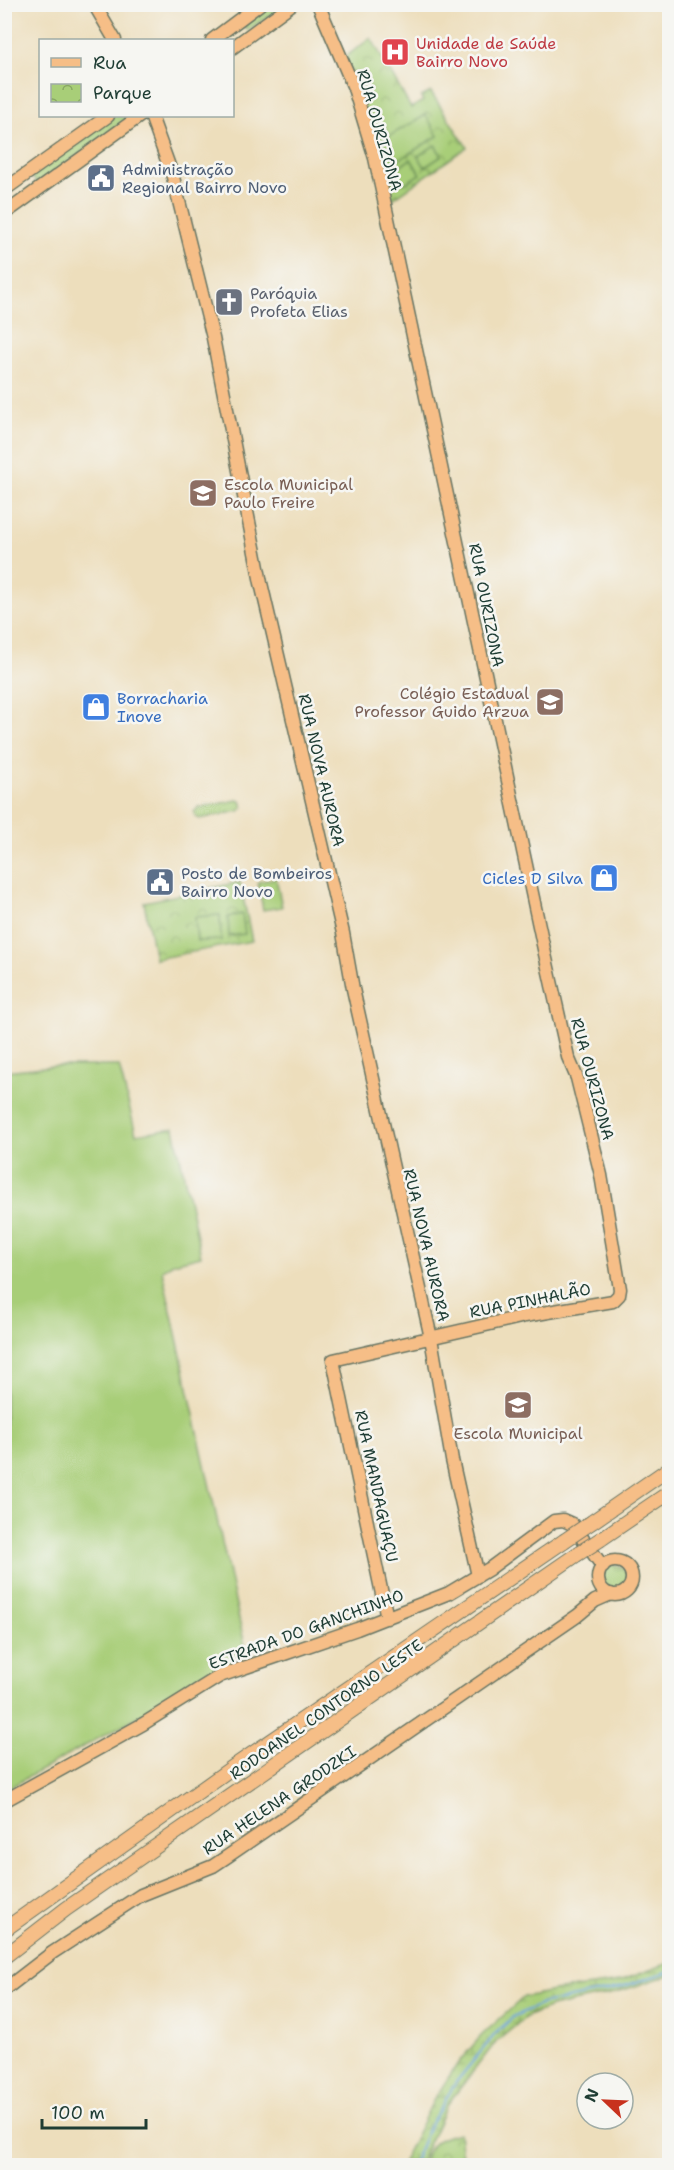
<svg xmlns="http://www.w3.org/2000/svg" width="674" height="2170" viewBox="0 0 674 2170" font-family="'Shantell Sans',sans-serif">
  <defs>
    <pattern id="grass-tufts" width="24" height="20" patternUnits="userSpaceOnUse" patternTransform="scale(1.5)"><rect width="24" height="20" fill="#a8ce78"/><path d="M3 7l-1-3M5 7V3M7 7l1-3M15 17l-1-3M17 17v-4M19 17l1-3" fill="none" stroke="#88a863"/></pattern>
    <pattern id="wetland-marsh" width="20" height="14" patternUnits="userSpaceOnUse" patternTransform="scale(1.5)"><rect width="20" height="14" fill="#a8ce78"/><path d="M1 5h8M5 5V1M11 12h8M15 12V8" fill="none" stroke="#88a863"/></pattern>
    <pattern id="park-crowns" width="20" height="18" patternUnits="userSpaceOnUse" patternTransform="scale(1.5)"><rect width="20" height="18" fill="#a8ce78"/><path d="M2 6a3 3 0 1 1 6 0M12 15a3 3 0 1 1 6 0" fill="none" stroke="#88a863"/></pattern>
  </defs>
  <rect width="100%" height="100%" fill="#f6f6f2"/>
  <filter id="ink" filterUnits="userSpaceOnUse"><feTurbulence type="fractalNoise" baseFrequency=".0167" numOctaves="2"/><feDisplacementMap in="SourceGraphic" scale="12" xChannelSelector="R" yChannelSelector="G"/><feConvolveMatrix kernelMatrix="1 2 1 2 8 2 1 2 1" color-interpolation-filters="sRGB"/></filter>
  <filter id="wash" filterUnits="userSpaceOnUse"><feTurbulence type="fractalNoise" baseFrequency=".008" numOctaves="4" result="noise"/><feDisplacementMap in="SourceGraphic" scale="24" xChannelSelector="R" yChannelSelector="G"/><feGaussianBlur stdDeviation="1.35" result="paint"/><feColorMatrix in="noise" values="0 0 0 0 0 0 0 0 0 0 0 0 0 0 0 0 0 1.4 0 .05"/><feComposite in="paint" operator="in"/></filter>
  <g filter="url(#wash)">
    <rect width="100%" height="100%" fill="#eddebc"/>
    <path fill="url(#grass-tufts)" stroke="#648656" stroke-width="1.5" d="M 268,5 L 286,5 L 248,30 L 244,26 L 245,22 Z
      M 112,116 L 133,116 L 37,184 L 31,175 Z
      M602 1578a13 13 0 1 1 26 0a13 13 0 1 1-26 0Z"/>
    <path fill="url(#wetland-marsh)" stroke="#648656" stroke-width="1.5" d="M 669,1963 L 669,1975 L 614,1993 L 551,2007 L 526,2017 L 496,2042 L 446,2106 L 419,2165 L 401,2165 L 433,2101 L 458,2063 L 482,2035 L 524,1997 L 553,1991 L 614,1983 Z"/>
    <path fill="url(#park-crowns)" stroke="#648656" stroke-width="1.5" d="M 371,38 L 411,108 L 423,101 L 421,97 L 431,92 L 467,147 L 390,201 L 345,57 Z
      M 240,882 L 252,941 L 155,959 L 144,902 Z
      M 459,2133 L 463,2165 L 421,2166 C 431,2142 434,2139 459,2133 Z"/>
    <path fill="#a8ce78" stroke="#648656" stroke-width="1.5" d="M 426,115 L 438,136 L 395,162 L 382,140 Z
      M 435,145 L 442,156 L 425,167 L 418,156 Z
      M 411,159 L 420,174 L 404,184 L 395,169 Z
      M 237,800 L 241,801 L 243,807 L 239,811 L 200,819 L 196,817 L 194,812 L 198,808 Z
      M 276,878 L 282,907 L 263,910 L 258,882 Z
      M 242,914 L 245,934 L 229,936 L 228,917 Z
      M 220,915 L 221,940 L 197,941 L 195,917 Z
      M 53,1066 L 119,1066 L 136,1134 L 174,1128 L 201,1256 L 173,1263 L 162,1270 L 247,1655 L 218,1669 L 172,1698 L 5,1790 L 5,1071 Z"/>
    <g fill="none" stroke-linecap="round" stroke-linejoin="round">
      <path stroke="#6da3da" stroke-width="2" d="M 412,2166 L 430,2125 L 456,2082 L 496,2033 L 514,2016 L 542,2004 L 618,1988 L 670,1971"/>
    </g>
  </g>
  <g filter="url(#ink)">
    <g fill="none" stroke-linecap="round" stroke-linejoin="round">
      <g stroke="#677564" stroke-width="15">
        <path id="major" d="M 94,4 L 115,40
          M 318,4 L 354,88 L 375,158 L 545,954 L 568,1057 L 577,1078 L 601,1175 L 620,1289 L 619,1295 L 613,1301 L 525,1316 L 333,1360 L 387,1618
          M 212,40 L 260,4
          M 232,48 L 292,4
          M 151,116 L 173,177 L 213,338 L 261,583 L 343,933 L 353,989 L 431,1338 L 452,1460 L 478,1576
          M 4,190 L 108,116
          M 4,214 L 140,116
          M598 1578a17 17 0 1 1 34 0a17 17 0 1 1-34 0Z
          M 4,1801 L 143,1724 L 220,1676 L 357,1629 L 449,1593 L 489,1569 L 554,1521 L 563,1520 L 572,1524 L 603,1567
          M 4,1990 L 52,1953 L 141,1895 L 213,1866 L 228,1856 L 577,1616 L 595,1601 L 611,1594"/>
      </g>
      <g stroke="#677564" stroke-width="16">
        <path id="highway" d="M 592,1522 L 670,1468
          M 601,1539 L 670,1492
          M 4,1930 L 233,1767 L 564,1541
          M 4,1957 L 66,1909 L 576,1555"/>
      </g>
      <use href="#major" stroke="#f6be87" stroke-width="12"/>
      <use href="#highway" stroke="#f6be87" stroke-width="14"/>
      <g stroke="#677564" stroke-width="16" stroke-linecap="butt">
        <path id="highway-bridge" d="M 564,1541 L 592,1522
          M 576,1555 L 601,1539"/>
      </g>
      <use href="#highway-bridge" stroke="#f6be87" stroke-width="14"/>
    </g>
  </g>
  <defs>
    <g id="hospital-square" transform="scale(1.5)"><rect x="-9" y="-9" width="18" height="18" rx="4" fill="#e0444e" stroke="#f6f6f2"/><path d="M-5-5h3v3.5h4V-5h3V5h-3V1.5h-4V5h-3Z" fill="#fff"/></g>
    <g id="civic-square" transform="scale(1.5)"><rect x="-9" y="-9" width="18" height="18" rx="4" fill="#5c6f8a" stroke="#f6f6f2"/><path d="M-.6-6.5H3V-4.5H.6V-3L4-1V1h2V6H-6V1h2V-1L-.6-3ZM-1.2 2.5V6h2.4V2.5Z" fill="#fff"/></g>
    <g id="church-square" transform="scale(1.5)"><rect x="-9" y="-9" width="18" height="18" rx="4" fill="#6b7280" stroke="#f6f6f2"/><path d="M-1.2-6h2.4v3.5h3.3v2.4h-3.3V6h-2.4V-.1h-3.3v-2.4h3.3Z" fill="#fff"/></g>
    <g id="school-square" transform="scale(1.5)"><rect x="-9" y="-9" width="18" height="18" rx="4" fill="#8d6e63" stroke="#f6f6f2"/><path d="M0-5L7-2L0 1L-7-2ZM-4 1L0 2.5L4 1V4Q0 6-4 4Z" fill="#fff"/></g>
    <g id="shop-square" transform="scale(1.5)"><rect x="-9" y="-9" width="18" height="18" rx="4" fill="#3f7fe0" stroke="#f6f6f2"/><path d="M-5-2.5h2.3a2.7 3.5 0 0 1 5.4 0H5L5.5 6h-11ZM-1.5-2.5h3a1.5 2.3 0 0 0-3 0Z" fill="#fff"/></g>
  </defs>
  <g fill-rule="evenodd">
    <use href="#hospital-square" x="395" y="52"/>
    <use href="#civic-square" x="101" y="178"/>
    <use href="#church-square" x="229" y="302"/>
    <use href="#school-square" x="203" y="493"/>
    <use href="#school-square" x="550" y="702"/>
    <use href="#shop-square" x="96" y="707"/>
    <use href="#shop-square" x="604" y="878"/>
    <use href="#civic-square" x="160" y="882"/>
    <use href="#school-square" x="518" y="1405"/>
  </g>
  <g text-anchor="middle" stroke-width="5" stroke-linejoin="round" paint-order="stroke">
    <g font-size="16" fill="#be3a42" stroke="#f6f6f2" text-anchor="start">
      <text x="416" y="49">Unidade de Saúde<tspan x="416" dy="18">Bairro Novo</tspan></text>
    </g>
    <g font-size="16" fill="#1f3d34" stroke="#f6f6f2">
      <text transform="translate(380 130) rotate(74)" y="6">RUA OURIZONA</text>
      <text transform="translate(487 605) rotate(79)" y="6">RUA OURIZONA</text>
      <text transform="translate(322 770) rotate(77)" y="6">RUA NOVA AURORA</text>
      <text transform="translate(593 1079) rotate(75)" y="6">RUA OURIZONA</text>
      <text transform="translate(427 1245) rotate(77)" y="6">RUA NOVA AURORA</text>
      <text transform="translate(530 1300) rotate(-11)" y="6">RUA PINHALÃO</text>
      <text transform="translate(377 1486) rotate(78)" y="6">RUA MANDAGUAÇU</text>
      <text transform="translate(306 1629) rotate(-20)" y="6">ESTRADA DO GANCHINHO</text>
      <text transform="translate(326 1709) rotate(-35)" y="6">RODOANEL CONTORNO LESTE</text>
      <text transform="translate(279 1800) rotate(-34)" y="6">RUA HELENA GRODZKI</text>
    </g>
    <g font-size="16" fill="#4e5e75" stroke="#f6f6f2" text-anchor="start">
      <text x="122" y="175">Administração<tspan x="122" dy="18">Regional Bairro Novo</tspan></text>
      <text x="181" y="879">Posto de Bombeiros<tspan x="181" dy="18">Bairro Novo</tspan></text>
    </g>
    <g font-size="16" fill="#5b616d" stroke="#f6f6f2" text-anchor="start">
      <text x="250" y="299">Paróquia<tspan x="250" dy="18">Profeta Elias</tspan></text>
    </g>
    <g font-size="16" fill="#785e54" stroke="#f6f6f2" text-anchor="start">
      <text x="224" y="490">Escola Municipal<tspan x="224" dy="18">Paulo Freire</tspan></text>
      <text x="529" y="699" text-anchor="end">Colégio Estadual<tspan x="529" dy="18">Professor Guido Arzua</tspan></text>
      <text x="518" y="1439" text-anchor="middle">Escola Municipal</text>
    </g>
    <g font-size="16" fill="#366cbe" stroke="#f6f6f2" text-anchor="start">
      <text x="117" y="704">Borracharia<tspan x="117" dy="18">Inove</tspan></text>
      <text x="583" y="884" text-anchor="end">Cicles D Silva</text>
    </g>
  </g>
  <rect width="674" height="2170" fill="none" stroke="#f6f6f2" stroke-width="24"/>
  <rect x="39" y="39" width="195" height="78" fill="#f6f6f2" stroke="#a0aca6" stroke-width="1.5"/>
  <rect x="51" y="58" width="30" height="9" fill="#f6be87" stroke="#a0aca6" stroke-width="1.5"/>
  <text x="93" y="69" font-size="18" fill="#1f3d34">Rua</text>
  <rect x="51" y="84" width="30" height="18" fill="url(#park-crowns)" stroke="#a0aca6" stroke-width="1.5"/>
  <text x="93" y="99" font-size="18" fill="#1f3d34">Parque</text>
  <g transform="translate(605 2101) rotate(293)"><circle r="28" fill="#f6f6f2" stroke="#a0aca6" stroke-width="1.5"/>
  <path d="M0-4.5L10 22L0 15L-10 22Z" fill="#c8321e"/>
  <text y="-9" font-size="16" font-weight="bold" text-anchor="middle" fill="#1f3d34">N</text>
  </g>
  <path d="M42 2119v9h104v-9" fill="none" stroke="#1f3d34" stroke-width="3"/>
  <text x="51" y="2119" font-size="18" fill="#1f3d34" stroke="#f6f6f2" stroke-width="4.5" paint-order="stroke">100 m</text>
</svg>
